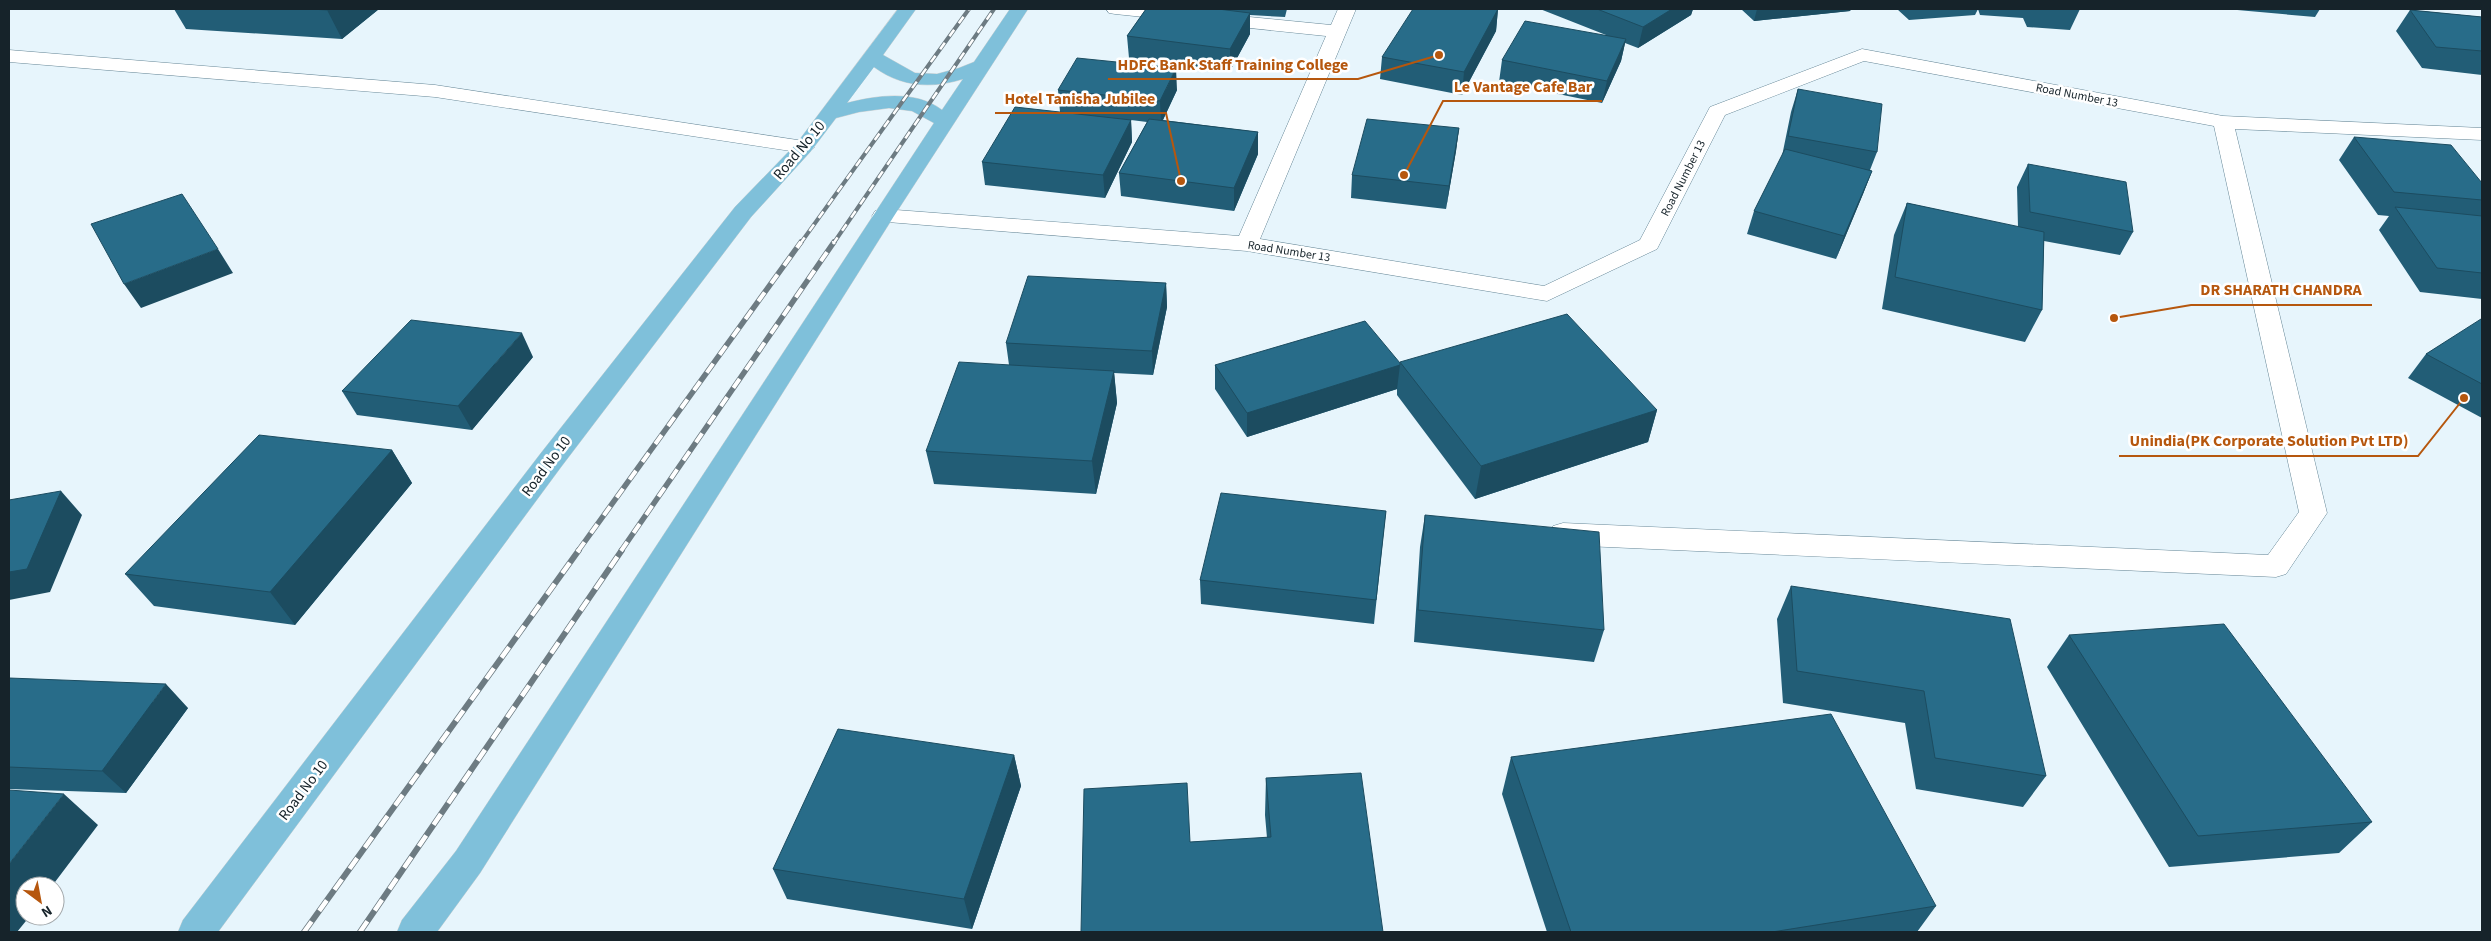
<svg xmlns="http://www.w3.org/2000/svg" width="2491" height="941" viewBox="0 0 2491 941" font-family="'Source Sans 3',sans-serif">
  <rect width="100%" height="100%" fill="#e7f5fc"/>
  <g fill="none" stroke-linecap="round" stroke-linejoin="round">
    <g stroke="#658696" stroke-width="1">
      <path id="minor" d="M 1106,9 L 1168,9 L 1331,25 L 1338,9 L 1356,9 L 1260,239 L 1544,286 L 1640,240 L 1710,107 L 1862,49 L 2223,116 L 2482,128 L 2482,140 L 2235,129 L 2327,513 L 2286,574 L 2276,577 L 1563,545 L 1553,542 L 1549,534 L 1553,526 L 1563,523 L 2268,555 L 2299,512 L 2214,126 L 1864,61 L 1725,115 L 1657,249 L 1547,301 L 1247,251 L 875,221 L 872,216 L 875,211 L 883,209 L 1239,236 L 1326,36 L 1115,14 L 1109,13 Z
        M 9,50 L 435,85 L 804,141 L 811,143 L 815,147 L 811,151 L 804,153 L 435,97 L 9,62 Z"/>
    </g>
    <g stroke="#d0d3d4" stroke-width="1">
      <path id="major" d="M 898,9 L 916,9 L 883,55 L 915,73 L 937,74 L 959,68 L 974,62 L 1010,9 L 1028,9 L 894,216 L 480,873 L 437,932 L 397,932 L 402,920 L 456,851 L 934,123 L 912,111 L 889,108 L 859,112 L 836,118 L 811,151 L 751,217 L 561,467 L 218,932 L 178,932 L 183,920 L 541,453 L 735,207 L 797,143 ZM 874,67 C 901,87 931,89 963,79 L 942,110 C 916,90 878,95 847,103 Z"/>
    </g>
    <use href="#minor" fill="#fff" fill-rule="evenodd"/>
    <use href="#major" fill="#7fc0da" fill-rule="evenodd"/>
    <g stroke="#6d7b82" stroke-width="4">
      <path id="rail-far2" d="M 800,244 L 969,9
        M 833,244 L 994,9"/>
    </g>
    <g stroke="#6d7b82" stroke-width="5.5">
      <path id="rail-far1" d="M 578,551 L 801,242
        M 621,551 L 834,242"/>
    </g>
    <g stroke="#6d7b82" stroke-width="6">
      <path id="rail" d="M 304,932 L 579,550
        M 360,932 L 622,550"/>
    </g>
    <use href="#rail-far2" stroke="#fff" stroke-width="2.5" stroke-dasharray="8" stroke-linecap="butt"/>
    <use href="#rail-far1" stroke="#fff" stroke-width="4" stroke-dasharray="11" stroke-linecap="butt"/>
    <use href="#rail" stroke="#fff" stroke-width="4.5" stroke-dasharray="13" stroke-linecap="butt"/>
  </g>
  <path fill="#225d76" d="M 174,9 L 379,9 L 342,39 L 186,29 Z
    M 1146,9 L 1287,9 L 1285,17 L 1250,15 L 1250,34 L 1230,71 L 1129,58 L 1127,36 Z
    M 1498,9 L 1496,31 L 1462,95 L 1380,79 L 1382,57 Z
    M 1540,9 L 1693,9 L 1691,15 L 1638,48 L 1625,43 L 1621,61 L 1602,103 L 1499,82 L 1502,60 L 1606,35 Z
    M 1741,9 L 1851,9 L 1850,11 L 1754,21 Z
    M 1897,9 L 2080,9 L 2070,30 L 2027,27 L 2023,18 L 1980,15 L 1978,9 L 1975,15 L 1909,20 Z
    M 2226,9 L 2320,9 L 2315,17 Z
    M 2410,10 L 2482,17 L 2482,75 L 2422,68 L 2396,31 Z
    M 1798,89 L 1877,152 L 1870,170 L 1872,171 L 1863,194 L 1836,259 L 1747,234 L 1754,211 L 1782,156 L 1791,112 Z
    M 1058,90 L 1177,90 L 1163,120 L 1258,132 L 1258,154 L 1234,211 L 1121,196 L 1119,173 L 1147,122 L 1131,120 L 1132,142 L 1105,198 L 985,185 L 982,162 L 1060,112 Z
    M 1459,128 L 1456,151 L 1446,209 L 1351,198 L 1352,175 Z
    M 2354,137 L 2482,183 L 2482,299 L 2420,292 L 2379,230 L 2389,216 L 2378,215 L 2339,160 Z
    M 2028,164 L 2133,232 L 2120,255 L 2044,241 L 2042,310 L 2025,342 L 1882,309 L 1894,235 L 1907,203 L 2018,227 L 2017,187 Z
    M 1166,283 L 1167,307 L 1153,375 L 1114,373 L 1117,403 L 1096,494 L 934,484 L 926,451 L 1009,365 L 1006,343 Z
    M 2482,320 L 2482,418 L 2408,378 L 2426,354 Z
    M 533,357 L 472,430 L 357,415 L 342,391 Z
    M 1400,363 L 1657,410 L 1648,442 L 1475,499 L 1397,395 L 1397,389 L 1247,437 L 1215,389 L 1215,365 Z
    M 392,450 L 412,483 L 295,625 L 154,606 L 125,574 Z
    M 1386,511 L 1374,624 L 1201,604 L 1200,580 Z
    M 1425,515 L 1604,630 L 1594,662 L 1414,642 L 1420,547 Z
    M 1791,586 L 2046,776 L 2023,807 L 1916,789 L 1905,723 L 1783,703 L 1777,619 Z
    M 2069,635 L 2372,822 L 2339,853 L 2169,867 L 2047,667 Z
    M 9,678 L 188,708 L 126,793 L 9,789 Z
    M 1014,755 L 1021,786 L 972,929 L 787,899 L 773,869 Z
    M 1511,757 L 1936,906 L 1917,932 L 1547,932 L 1502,794 Z
    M 1266,778 L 1383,932 L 1081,932 L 1190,842 L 1267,838 L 1265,815 Z"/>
  <path fill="#1c4c60" d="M 328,9 L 379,9 L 342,39 L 327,10 Z
    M 1498,9 L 1496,31 L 1462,95 L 1464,72 Z
    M 1672,9 L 1693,9 L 1691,15 L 1638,48 L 1643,27 Z
    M 1757,9 L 1851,9 L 1850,11 L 1754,21 Z
    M 1250,13 L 1250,34 L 1230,71 L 1230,49 Z
    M 1626,39 L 1621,61 L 1602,103 L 1607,81 Z
    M 1176,68 L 1177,90 L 1161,124 L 1160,101 Z
    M 1131,120 L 1132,142 L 1105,198 L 1103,175 Z
    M 1459,128 L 1456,151 L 1446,209 L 1449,186 Z
    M 1258,132 L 1258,154 L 1234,211 L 1234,188 Z
    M 1872,171 L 1863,194 L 1836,259 L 1844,236 Z
    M 218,249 L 233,273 L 141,308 L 124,284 Z
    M 1166,283 L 1167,307 L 1153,375 L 1152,351 Z
    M 522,333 L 533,357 L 472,430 L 458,406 Z
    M 1400,365 L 1397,389 L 1247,437 L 1247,413 Z
    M 1114,371 L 1117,403 L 1096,494 L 1092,461 Z
    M 1657,410 L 1648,442 L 1475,499 L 1481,466 Z
    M 392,450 L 412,483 L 295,625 L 270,592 Z
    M 61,491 L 82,515 L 50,592 L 9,600 L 9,572 Z
    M 166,684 L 188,708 L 126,793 L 102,771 Z
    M 1014,755 L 1021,786 L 972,929 L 964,899 Z
    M 64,794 L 98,825 L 52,886 L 25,886 L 25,916 L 30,916 L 17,932 L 9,932 L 9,864 Z"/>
  <path fill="#286c89" stroke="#1c4c60" d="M 310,9 L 328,9 L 327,10 Z
    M 1146,9 L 1218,9 L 1250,13 L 1230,49 L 1127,36 Z
    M 1413,9 L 1498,9 L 1464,72 L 1382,57 Z
    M 1597,9 L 1672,9 L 1643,27 Z
    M 2410,10 L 2482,17 L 2482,51 L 2436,47 Z
    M 1525,21 L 1626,39 L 1607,81 L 1502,60 Z
    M 1077,58 L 1176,68 L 1160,101 L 1058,90 Z
    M 1798,89 L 1882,104 L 1877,152 L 1788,136 Z
    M 1015,107 L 1131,120 L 1103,175 L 982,162 Z
    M 1149,119 L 1258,132 L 1234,188 L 1119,173 Z
    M 1367,119 L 1459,128 L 1449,186 L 1352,175 Z
    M 2354,137 L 2451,145 L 2482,183 L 2482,200 L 2394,192 Z
    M 1785,149 L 1872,171 L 1844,236 L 1754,211 Z
    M 2028,164 L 2126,182 L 2133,232 L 2030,212 Z
    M 182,194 L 218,249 L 124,284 L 91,224 Z
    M 1907,203 L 2044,232 L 2042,310 L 1895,277 Z
    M 2395,207 L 2482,216 L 2482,273 L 2437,268 Z
    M 1028,276 L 1166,283 L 1152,351 L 1006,343 Z
    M 1567,314 L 1657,410 L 1481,466 L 1400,362 Z
    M 2481,319 L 2482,320 L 2482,384 L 2426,354 Z
    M 411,320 L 522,333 L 458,406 L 342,391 Z
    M 1365,321 L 1400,363 L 1400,365 L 1247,413 L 1215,365 Z
    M 959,362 L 1114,371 L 1092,461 L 926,451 Z
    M 259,435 L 392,450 L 270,592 L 125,574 Z
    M 61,491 L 27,569 L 9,572 L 9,500 Z
    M 1221,493 L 1386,511 L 1376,600 L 1200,580 Z
    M 1425,515 L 1599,532 L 1604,630 L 1418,610 Z
    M 1791,586 L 2010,619 L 2046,776 L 1935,758 L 1924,691 L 1797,671 Z
    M 2224,624 L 2372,822 L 2198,836 L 2069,635 Z
    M 9,678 L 166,684 L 102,771 L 9,767 Z
    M 1831,714 L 1936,906 L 1772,932 L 1571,932 L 1511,757 Z
    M 838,729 L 1014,755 L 964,899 L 773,869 Z
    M 1361,773 L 1383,932 L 1081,932 L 1084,789 L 1187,783 L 1190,842 L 1271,837 L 1266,778 Z
    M 9,790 L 64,794 L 9,864 Z"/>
  <g text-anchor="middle" stroke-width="5" stroke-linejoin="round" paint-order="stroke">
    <g font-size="12" fill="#16232a" stroke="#fff">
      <text transform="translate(2077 95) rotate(11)" y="4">Road Number 13</text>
      <text transform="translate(1683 178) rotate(-63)" y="4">Road Number 13</text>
      <text transform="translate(1289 251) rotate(9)" y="4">Road Number 13</text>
    </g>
    <g font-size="15" fill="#16232a" stroke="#fff">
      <text transform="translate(799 150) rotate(-50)" y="5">Road No 10</text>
      <text transform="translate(546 466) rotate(-53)" y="5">Road No 10</text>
      <text transform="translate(303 790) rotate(-53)" y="5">Road No 10</text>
    </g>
  </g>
  <path fill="none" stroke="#b6570e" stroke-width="2" d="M1439 55L1358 79H1108M1404 175L1443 101H1602M1181 181L1166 113H995M2114 318L2191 305H2372M2464 398L2418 456H2119"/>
  <g fill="#b6570e" stroke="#fff" stroke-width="2">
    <circle cx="1439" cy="55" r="5"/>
    <circle cx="1404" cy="175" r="5"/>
    <circle cx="1181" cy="181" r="5"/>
    <circle cx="2114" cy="318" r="5"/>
    <circle cx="2464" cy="398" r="5"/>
  </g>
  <g font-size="16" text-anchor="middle" font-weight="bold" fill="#b6570e" stroke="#fff" stroke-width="5" stroke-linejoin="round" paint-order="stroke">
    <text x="1233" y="70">HDFC Bank Staff Training College</text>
    <text x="1523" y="92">Le Vantage Cafe Bar</text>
    <text x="1080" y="104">Hotel Tanisha Jubilee</text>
    <text x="2281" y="295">DR SHARATH CHANDRA</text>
    <text x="2269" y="446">Unindia(PK Corporate Solution Pvt LTD)</text>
  </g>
  <rect width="2491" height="941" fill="none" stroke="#16232a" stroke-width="20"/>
  <g transform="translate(40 901) rotate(148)"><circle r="24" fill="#ffffff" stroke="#a2a7aa"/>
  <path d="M0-4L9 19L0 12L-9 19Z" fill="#b6570e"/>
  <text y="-8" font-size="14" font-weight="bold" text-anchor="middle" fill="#16232a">N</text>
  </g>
</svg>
